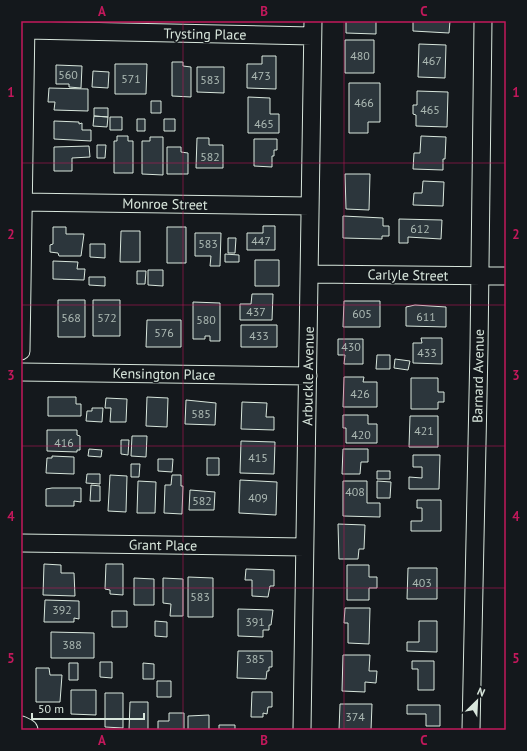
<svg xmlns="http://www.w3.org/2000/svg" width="527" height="751" viewBox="0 0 527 751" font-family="'PT Sans',sans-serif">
  <rect width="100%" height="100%" fill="#14181c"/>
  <path fill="#2c363c" stroke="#d8e6dc" d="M 346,21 L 376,21 L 376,34 L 346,33 Z
    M 413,21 L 450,21 L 449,33 L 413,31 Z
    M 345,40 L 374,40 L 374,73 L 345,73 Z
    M 419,44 L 446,45 L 445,78 L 418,77 Z
    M 262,56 L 276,56 L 276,89 L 247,88 L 247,64 L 262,64 Z
    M 172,62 L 183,62 L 183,66 L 191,67 L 191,97 L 172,96 Z
    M 115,64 L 147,64 L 146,94 L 115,94 Z
    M 56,65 L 82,66 L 81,88 L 69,87 L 69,84 L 56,84 Z
    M 197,67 L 224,67 L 224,93 L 197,92 Z
    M 93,71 L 109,72 L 108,88 L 92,87 Z
    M 349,83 L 380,83 L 380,122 L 368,122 L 368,133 L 349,133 Z
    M 49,88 L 88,89 L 88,111 L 54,110 L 55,102 L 48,102 Z
    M 417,91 L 448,92 L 447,127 L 416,126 L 416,115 L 413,114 L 413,105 L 417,105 Z
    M 248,97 L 270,98 L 270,114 L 279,114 L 279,133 L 248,133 Z
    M 151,101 L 161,101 L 161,113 L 151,113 Z
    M 94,108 L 108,108 L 108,117 L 94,116 Z
    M 94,116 L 108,117 L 107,127 L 93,126 Z
    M 110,117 L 122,117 L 122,130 L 110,130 Z
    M 137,119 L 145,119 L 145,131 L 137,131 Z
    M 164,119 L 175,119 L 175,131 L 164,131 Z
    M 54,121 L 79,122 L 79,124 L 82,123 L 82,130 L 91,130 L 91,141 L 54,139 Z
    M 117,136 L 128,136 L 128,141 L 133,141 L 133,173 L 114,173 L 114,141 L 117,141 Z
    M 421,136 L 446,137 L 445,159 L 443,159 L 443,170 L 413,169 L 414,153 L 420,153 Z
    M 150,137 L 163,137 L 163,175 L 142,174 L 142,141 L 150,141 Z
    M 197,138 L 209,138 L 209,145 L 223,145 L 223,168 L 196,168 Z
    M 254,139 L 277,139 L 277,150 L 274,150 L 274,156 L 272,156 L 272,167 L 254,166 Z
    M 97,145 L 106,145 L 105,158 L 97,158 Z
    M 89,146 L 90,157 L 72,158 L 72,171 L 54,171 L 54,147 Z
    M 167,147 L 181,147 L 181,152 L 188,153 L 188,174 L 167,174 Z
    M 345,174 L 370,174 L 369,210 L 346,209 Z
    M 423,181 L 444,182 L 443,206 L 413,205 L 414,193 L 422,193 Z
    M 343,216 L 383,218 L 383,226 L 389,226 L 389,236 L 382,236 L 382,239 L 343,238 Z
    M 399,219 L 442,220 L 441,239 L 408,237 L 408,243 L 399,243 Z
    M 263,226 L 275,226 L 275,250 L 247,250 L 247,233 L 263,233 Z
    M 53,227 L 66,227 L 66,234 L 84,234 L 81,256 L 59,256 L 58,253 L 50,252 L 50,245 L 53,244 Z
    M 167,227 L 186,227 L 186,263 L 167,263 Z
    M 121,231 L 140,231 L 140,262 L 120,262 Z
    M 195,233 L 221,233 L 220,266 L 210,266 L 211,256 L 195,256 Z
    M 228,238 L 236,238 L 235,253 L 228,253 Z
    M 90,244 L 105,244 L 105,258 L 90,257 Z
    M 225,254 L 239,255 L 239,262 L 225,262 Z
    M 255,260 L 279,260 L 279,286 L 255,286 Z
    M 53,261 L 78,262 L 77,269 L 85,269 L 84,280 L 53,279 Z
    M 148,270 L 163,270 L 163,286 L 148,285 Z
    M 137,271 L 146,271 L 145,284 L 137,284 Z
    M 89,277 L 105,277 L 105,286 L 89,285 Z
    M 252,294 L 273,294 L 272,320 L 240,320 L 240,304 L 251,304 Z
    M 58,300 L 85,300 L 85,337 L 58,337 Z
    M 93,300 L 120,300 L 120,336 L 93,336 Z
    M 344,301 L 380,301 L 380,327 L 343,327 Z
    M 193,302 L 220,303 L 220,341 L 210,341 L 210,336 L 205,336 L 205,339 L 193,339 Z
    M 415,305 L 446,307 L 446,327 L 406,326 L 406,307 Z
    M 147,320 L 181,320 L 181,347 L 146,347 Z
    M 241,325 L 277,325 L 277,347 L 241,347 Z
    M 421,338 L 442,338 L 442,364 L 413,363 L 413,343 L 422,343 Z
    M 338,339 L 363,339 L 363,364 L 344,364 L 345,355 L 338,355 Z
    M 377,355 L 390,355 L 390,369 L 376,369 Z
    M 395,359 L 410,361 L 408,370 L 394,368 Z
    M 344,377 L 364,377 L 363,382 L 377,382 L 377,407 L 343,407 Z
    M 411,378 L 438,378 L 438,392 L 444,392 L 444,402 L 438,402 L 438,409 L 411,409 Z
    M 48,397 L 76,397 L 76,404 L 81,404 L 81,416 L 48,416 Z
    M 147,397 L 168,398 L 167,427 L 146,426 Z
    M 106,398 L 127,399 L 126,422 L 110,422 L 111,408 L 105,408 Z
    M 186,400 L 216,403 L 215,425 L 185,424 Z
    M 242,402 L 267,403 L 266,417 L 274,417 L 274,430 L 241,429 Z
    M 92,408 L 103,408 L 102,422 L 86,421 L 87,411 L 92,411 Z
    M 343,415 L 368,415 L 368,424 L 377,424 L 377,443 L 346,443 L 346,428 L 343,428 Z
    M 410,416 L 438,416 L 438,447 L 409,447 Z
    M 47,430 L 77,430 L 77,435 L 80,436 L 80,450 L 77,450 L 77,452 L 47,451 Z
    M 132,436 L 147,436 L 146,457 L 131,456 Z
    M 121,440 L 129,440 L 128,455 L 121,454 Z
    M 241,441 L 275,442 L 274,474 L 240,473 Z
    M 89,449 L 102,450 L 101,457 L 88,456 Z
    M 343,449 L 368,449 L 368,462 L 361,462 L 360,474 L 342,474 Z
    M 413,455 L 440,455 L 439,489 L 409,489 L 409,477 L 422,478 L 422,467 L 413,467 Z
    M 52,456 L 74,457 L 74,474 L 46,473 L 47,458 L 52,458 Z
    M 207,458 L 219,458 L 219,475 L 207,475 Z
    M 158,459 L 173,459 L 172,472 L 158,471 Z
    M 131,464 L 140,464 L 139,477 L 131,477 Z
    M 377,471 L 390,471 L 390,479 L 377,479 Z
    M 87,474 L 100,474 L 100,484 L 86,483 Z
    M 110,475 L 127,476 L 126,512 L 108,511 Z
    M 172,475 L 181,475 L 181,486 L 183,486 L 182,514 L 164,513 L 165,485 L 171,485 Z
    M 240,480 L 277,482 L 276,515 L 239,513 Z
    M 138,481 L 156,482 L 155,513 L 137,513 Z
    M 343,481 L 367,481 L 367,503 L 380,503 L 380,517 L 343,516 Z
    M 377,481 L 391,482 L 390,498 L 377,498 Z
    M 91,485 L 100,486 L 100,501 L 90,501 Z
    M 52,488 L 81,488 L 81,502 L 74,501 L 74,506 L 46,506 L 46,489 Z
    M 190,490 L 215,492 L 214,510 L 189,510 Z
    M 417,500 L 441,500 L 441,531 L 411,531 L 411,521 L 422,521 L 422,508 L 417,508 Z
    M 338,524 L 365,525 L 364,549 L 359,549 L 358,559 L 339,559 Z
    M 44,564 L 61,565 L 61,573 L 74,573 L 75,596 L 43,595 Z
    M 106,564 L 123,564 L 123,595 L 110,594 L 110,590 L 105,589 Z
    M 347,565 L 369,565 L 369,577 L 377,577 L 377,588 L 369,588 L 369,600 L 347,600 Z
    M 408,568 L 437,568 L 437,599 L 407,599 Z
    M 246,569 L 274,570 L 274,586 L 270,586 L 268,597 L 252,596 L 252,580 L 245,580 Z
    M 188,577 L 213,578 L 213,617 L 188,617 Z
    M 134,578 L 154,579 L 154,605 L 134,605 Z
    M 163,578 L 183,579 L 183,616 L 170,616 L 171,604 L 163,603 Z
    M 45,600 L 79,601 L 79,619 L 74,618 L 74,622 L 44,622 Z
    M 345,608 L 370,608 L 369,644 L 348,643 L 348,623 L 344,623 Z
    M 238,609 L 273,610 L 271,625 L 269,625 L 269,630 L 263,630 L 263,637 L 238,636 Z
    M 112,611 L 127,611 L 127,627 L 112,627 Z
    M 155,621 L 167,622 L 167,637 L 155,636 Z
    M 419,621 L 437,621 L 437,652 L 407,651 L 407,642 L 419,642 Z
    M 51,632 L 94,633 L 94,658 L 51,658 Z
    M 238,651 L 272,651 L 272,667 L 269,667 L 269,671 L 267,671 L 266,679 L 237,678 Z
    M 343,655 L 370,655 L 369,671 L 377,671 L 376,683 L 365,682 L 365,692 L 342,691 Z
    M 412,661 L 434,661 L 434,690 L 418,690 L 418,669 L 412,669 Z
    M 100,662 L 112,662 L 112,678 L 100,677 Z
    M 69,663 L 78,663 L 78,680 L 69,680 Z
    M 143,663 L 154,664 L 154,679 L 143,679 Z
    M 36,668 L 49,668 L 50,675 L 62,675 L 60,702 L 36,702 Z
    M 157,681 L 171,681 L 171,697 L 157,697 Z
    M 71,690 L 96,690 L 96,715 L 71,714 Z
    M 252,692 L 272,692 L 272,707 L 268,707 L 267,714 L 263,713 L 263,717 L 251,717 Z
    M 105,693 L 123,693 L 123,728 L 105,727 Z
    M 130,702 L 148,702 L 148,730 L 129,730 Z
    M 340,704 L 372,704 L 371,730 L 339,730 Z
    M 407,705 L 440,705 L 440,726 L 426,726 L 426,714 L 407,714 Z
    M 169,713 L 184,713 L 184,730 L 158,730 L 158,721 L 169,721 Z
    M 209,715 L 209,730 L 188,730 L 188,716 Z
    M 219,725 L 235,725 L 235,730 L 219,730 Z"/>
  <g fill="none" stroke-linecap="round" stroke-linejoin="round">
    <g stroke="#d8e6dc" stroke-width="19">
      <path id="minor" d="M 26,30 L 312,36
        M 21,202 L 310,206
        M 310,274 L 506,276
        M 21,351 L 26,21
        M 21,372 L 308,376
        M 21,543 L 304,547
        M 302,730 L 313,21
        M 471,730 L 479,348 L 483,21"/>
    </g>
    <g stroke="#d8e6dc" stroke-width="23">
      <path id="major" d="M 21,727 L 27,730"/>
    </g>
    <use href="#minor" stroke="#14181c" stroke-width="17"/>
    <use href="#major" stroke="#14181c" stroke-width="21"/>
  </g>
  <path fill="none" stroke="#c2185b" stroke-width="1" stroke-opacity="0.55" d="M 183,21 L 183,730M 344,21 L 344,730M 21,163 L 506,163M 21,305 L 506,305M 21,446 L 506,446M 21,588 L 506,588"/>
  <g text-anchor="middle" stroke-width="3" stroke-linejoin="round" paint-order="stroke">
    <g font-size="12" fill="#adbab4">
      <text x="360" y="60">480</text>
      <text x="432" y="65">467</text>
      <text x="68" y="79">560</text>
      <text x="261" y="80">473</text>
      <text x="131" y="83">571</text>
      <text x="210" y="84">583</text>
      <text x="364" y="107">466</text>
      <text x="430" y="114">465</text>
      <text x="264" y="128">465</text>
      <text x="210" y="161">582</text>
      <text x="420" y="233">612</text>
      <text x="261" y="245">447</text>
      <text x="208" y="248">583</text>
      <text x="256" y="316">437</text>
      <text x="362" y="318">605</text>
      <text x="426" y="321">611</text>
      <text x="71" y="322">568</text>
      <text x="107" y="322">572</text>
      <text x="206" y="324">580</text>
      <text x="164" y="337">576</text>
      <text x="259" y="340">433</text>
      <text x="351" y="351">430</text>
      <text x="427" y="357">433</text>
      <text x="360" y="398">426</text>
      <text x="201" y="418">585</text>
      <text x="424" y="435">421</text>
      <text x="361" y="439">420</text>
      <text x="64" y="447">416</text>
      <text x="258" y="462">415</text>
      <text x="355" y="496">408</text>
      <text x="258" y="502">409</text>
      <text x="202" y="505">582</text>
      <text x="422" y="587">403</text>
      <text x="200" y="601">583</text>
      <text x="62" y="614">392</text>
      <text x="255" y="626">391</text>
      <text x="72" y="649">388</text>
      <text x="255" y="663">385</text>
      <text x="355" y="721">374</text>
    </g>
    <g font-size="14" fill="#d8e6dc" stroke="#14181c">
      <text transform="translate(205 34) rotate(1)" y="5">Trysting Place</text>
      <text transform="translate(165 204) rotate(1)" y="5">Monroe Street</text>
      <text transform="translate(408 275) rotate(1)" y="5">Carlyle Street</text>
      <text transform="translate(164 374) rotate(1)" y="5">Kensington Place</text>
      <text transform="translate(308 376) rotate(-89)" y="5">Arbuckle Avenue</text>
      <text transform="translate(478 376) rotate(-89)" y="5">Barnard Avenue</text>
      <text transform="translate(163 545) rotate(1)" y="5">Grant Place</text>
    </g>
  </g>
  <rect width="527" height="751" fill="none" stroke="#14181c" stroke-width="44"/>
  <g transform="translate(477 701) rotate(24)" stroke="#14181c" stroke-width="3" paint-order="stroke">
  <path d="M0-3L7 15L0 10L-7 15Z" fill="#d8e6dc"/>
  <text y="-6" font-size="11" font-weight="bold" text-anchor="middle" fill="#d8e6dc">N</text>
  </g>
  <path d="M32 713v6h112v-6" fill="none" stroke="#d8e6dc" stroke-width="2"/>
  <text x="38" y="713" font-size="12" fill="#d8e6dc" stroke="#14181c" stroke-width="3" paint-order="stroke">50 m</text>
  <rect x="22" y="22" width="483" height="707" fill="none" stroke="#c2185b" stroke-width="1.5"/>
  <g font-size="13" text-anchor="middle" font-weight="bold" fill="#c2185b">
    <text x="102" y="16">A</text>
    <text x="264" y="16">B</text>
    <text x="424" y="16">C</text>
    <text x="11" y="97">1</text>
    <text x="516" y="97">1</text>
    <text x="11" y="239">2</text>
    <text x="516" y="239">2</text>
    <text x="11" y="380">3</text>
    <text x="516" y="380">3</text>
    <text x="11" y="521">4</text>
    <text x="516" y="521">4</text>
    <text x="11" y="663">5</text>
    <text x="516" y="663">5</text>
    <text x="102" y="745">A</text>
    <text x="264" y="745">B</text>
    <text x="424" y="745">C</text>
  </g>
</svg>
